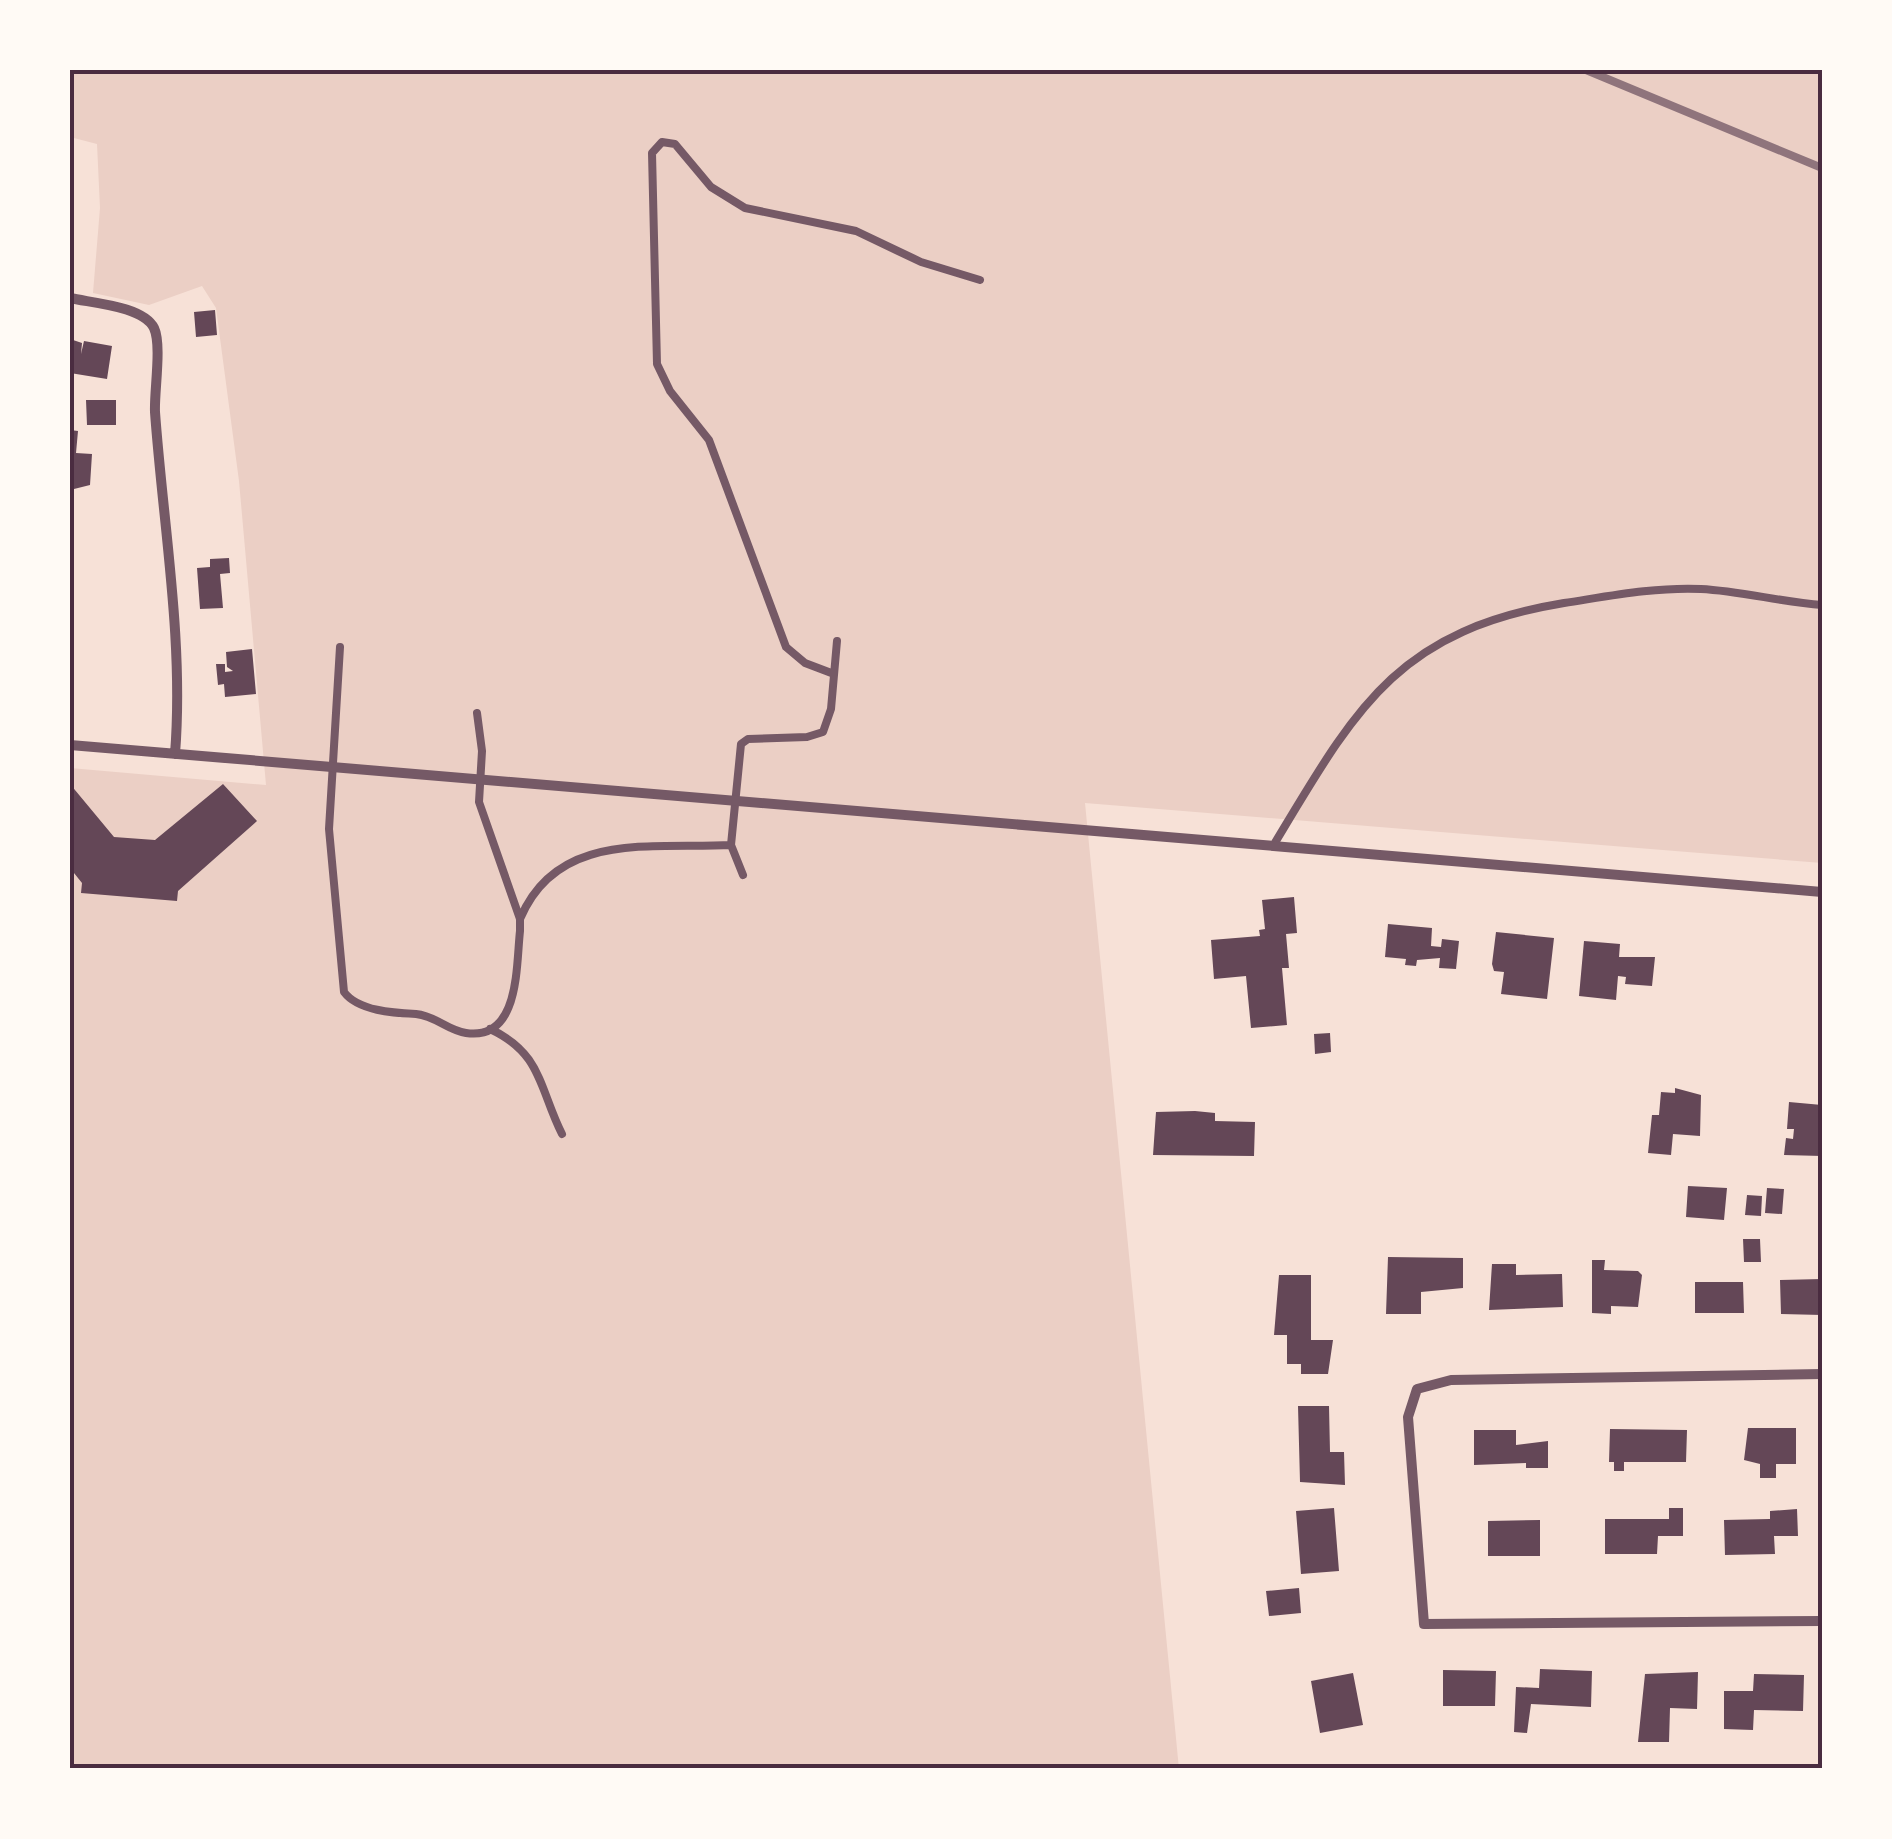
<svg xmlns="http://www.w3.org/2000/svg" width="1892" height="1839" viewBox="0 0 1892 1839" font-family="'PT Sans',sans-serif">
  <rect width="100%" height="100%" fill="#f7e1d7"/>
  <path fill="#ebcfc5" d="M 70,70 L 1822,70 L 1822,863 L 1085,803 L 1179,1769 L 70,1769 L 70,768 L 266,785 L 239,481 L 216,308 L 202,286 L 149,305 L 93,293 L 100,208 L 97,144 L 70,137 Z"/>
  <path fill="#644757" d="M 215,310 L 217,335 L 196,337 L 194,312 Z
    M 70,339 L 82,343 L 81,354 L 84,341 L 112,346 L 107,379 L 70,373 Z
    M 86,400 L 116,400 L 116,425 L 87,425 Z
    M 70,430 L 78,431 L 76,453 L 92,454 L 90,485 L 74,489 L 70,489 Z
    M 229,558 L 230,573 L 220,574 L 223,608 L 200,609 L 197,568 L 210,567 L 210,559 Z
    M 252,649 L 256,694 L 225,697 L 224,684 L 218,685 L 216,664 L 225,664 L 225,672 L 233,671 L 227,667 L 226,652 Z
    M 70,784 L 114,837 L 155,840 L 223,784 L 257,821 L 178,891 L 177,901 L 81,893 L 82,883 L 70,868 Z
    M 1294,897 L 1297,933 L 1286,934 L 1289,968 L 1282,968 L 1287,1025 L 1251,1028 L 1246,976 L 1214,979 L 1211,940 L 1260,936 L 1259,930 L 1265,929 L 1262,900 Z
    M 1388,924 L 1432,928 L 1431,946 L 1441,947 L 1442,939 L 1459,941 L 1456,969 L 1439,968 L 1440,958 L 1417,960 L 1416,966 L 1405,965 L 1406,959 L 1385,957 Z
    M 1496,932 L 1554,938 L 1547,999 L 1501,994 L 1504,972 L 1494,971 L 1492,964 Z
    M 1584,941 L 1620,944 L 1619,957 L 1655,957 L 1652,986 L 1625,984 L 1626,977 L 1618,976 L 1616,1000 L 1579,996 Z
    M 1330,1033 L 1331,1052 L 1315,1054 L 1314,1034 Z
    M 1675,1088 L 1701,1095 L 1700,1136 L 1673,1134 L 1671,1155 L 1648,1153 L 1652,1115 L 1659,1115 L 1661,1092 L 1675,1093 Z
    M 1789,1102 L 1822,1105 L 1822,1156 L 1784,1155 L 1786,1138 L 1793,1139 L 1794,1129 L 1787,1129 Z
    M 1195,1111 L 1215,1113 L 1215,1121 L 1255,1122 L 1254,1156 L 1153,1155 L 1156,1112 Z
    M 1688,1186 L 1727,1188 L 1724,1220 L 1686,1217 Z
    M 1767,1188 L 1784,1189 L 1782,1214 L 1765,1213 Z
    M 1747,1195 L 1762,1196 L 1761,1216 L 1745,1215 Z
    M 1743,1239 L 1760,1239 L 1761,1262 L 1744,1262 Z
    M 1388,1257 L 1463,1258 L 1463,1288 L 1421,1292 L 1421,1314 L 1386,1314 Z
    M 1592,1260 L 1605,1260 L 1604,1270 L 1638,1271 L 1642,1275 L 1638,1307 L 1611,1306 L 1611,1314 L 1592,1313 Z
    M 1492,1264 L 1516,1264 L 1516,1275 L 1562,1274 L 1563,1307 L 1489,1310 Z
    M 1279,1275 L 1311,1275 L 1311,1340 L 1333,1340 L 1328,1374 L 1301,1374 L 1301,1364 L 1287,1364 L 1287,1335 L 1274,1335 Z
    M 1822,1279 L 1822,1315 L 1781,1314 L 1780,1280 Z
    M 1695,1282 L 1743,1282 L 1744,1313 L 1695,1313 Z
    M 1298,1406 L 1329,1406 L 1330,1452 L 1344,1452 L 1345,1485 L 1300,1482 Z
    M 1748,1428 L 1796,1428 L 1796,1464 L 1776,1464 L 1776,1478 L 1760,1478 L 1760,1464 L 1744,1460 Z
    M 1610,1429 L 1687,1430 L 1686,1462 L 1624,1462 L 1624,1471 L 1614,1471 L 1614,1462 L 1609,1462 Z
    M 1474,1430 L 1516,1430 L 1516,1445 L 1548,1441 L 1548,1468 L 1526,1468 L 1526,1463 L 1474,1465 Z
    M 1334,1508 L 1339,1571 L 1301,1574 L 1296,1511 Z
    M 1669,1508 L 1683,1508 L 1683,1536 L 1658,1536 L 1657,1554 L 1605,1554 L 1605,1519 L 1669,1519 Z
    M 1797,1509 L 1798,1536 L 1774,1536 L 1775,1554 L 1725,1555 L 1724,1520 L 1770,1519 L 1770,1511 Z
    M 1540,1520 L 1540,1556 L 1488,1556 L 1488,1521 Z
    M 1299,1588 L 1301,1613 L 1269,1616 L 1266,1591 Z
    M 1540,1669 L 1592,1671 L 1591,1707 L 1531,1704 L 1527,1733 L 1514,1732 L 1516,1687 L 1539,1688 Z
    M 1443,1670 L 1496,1671 L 1495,1706 L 1443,1706 Z
    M 1698,1672 L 1697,1709 L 1670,1708 L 1669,1742 L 1638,1742 L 1645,1674 Z
    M 1353,1673 L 1363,1725 L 1320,1733 L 1311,1681 Z
    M 1754,1674 L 1804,1675 L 1803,1711 L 1754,1710 L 1753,1730 L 1724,1729 L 1724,1691 L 1753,1691 Z"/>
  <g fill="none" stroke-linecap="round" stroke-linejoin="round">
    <path stroke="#755966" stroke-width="8" d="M 340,647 L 329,829 L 344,992 C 358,1011 394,1013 416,1014 C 436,1016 447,1030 466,1033 C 520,1041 516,966 520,931 L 520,919 L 479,802 L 482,751 L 477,713
      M 834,674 L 805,663 L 786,647 L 709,440 L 670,391 L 657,364 L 652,153 L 662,142 L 675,144 L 711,187 L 745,208 L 856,231 L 921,262 L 980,280
      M 731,845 L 743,875
      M 1273,846 C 1355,710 1395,631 1564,603 C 1610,596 1654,587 1701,589 C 1741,591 1781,602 1822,605
      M 520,919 C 557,830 653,849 731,845 L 741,744 L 748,739 L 807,737 L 823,732 L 831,709 L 837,641
      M 490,1029 C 542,1053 539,1088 562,1134"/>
    <path stroke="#755966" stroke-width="10" d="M 70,298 C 92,303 143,306 154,328 C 162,345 154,392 155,412 C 163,524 184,641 175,754
      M 70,745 L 1822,892
      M 1822,1374 L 1451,1380 L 1417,1389 L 1408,1417 L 1424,1624 L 1822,1621"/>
    <path stroke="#8f747c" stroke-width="8" d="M 1586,70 L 1822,168"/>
  </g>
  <rect width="1892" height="1839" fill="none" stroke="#fffaf5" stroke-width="145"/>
  <rect x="72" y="72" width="1748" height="1694" fill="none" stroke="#4a2c40" stroke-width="4"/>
</svg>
